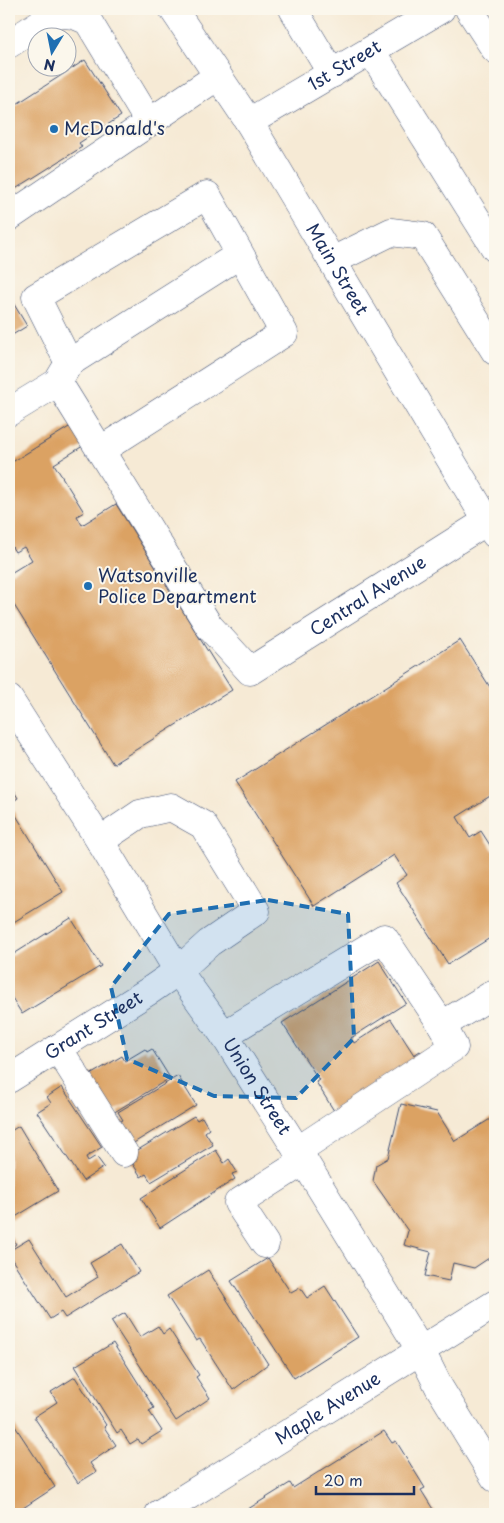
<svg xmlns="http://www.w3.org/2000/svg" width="504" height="1523" viewBox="0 0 504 1523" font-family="'Playpen Sans',sans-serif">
  <rect width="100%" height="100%" fill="#fbf7ec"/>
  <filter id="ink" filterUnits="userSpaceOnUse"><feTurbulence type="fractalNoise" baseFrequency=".02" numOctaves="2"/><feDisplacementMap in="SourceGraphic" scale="10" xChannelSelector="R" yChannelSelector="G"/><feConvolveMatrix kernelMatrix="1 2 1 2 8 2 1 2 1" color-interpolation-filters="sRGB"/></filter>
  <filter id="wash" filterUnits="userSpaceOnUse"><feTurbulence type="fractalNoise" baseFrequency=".0096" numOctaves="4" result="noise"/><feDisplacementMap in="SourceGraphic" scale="20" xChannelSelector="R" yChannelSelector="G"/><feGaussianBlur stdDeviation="1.12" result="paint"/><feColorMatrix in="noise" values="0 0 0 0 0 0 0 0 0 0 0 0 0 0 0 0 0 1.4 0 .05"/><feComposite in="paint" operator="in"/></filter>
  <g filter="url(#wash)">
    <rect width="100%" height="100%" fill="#f6ead5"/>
    <g id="blocks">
      <path fill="#dba263" d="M 85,60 L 121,116 L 79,143 L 82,147 L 9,193 L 9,109 Z
        M 9,296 L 27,326 L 9,337 Z
        M 74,424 L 86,444 L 54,464 L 84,512 L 77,516 L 82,525 L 116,504 L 232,690 L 113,764 L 9,597 L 9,574 L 32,560 L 24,547 L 15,552 L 9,542 L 9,464 Z
        M 460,640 L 495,695 L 495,793 L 457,817 L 470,838 L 481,831 L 495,853 L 495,935 L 448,964 L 396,883 L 407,875 L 394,855 L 314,906 L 235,782 Z
        M 9,783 L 18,798 L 9,804 L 63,892 L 12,923 L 9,918 Z
        M 71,918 L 101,966 L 22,1014 L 9,993 L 9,957 Z
        M 379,961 L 406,1003 L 351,1038 L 354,1043 L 391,1019 L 414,1055 L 420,1051 L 424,1058 L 336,1114 L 316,1082 L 319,1080 L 282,1023 Z
        M 145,1049 L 147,1052 L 152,1049 L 170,1078 L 108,1116 L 85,1078 L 122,1056 L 125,1061 Z
        M 178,1076 L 196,1105 L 132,1144 L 119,1122 L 123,1120 L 118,1112 Z
        M 62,1087 L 102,1147 L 86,1157 L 88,1161 L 96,1156 L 104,1167 L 83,1181 L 37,1112 L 51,1103 L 47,1097 Z
        M 401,1104 L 437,1112 L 455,1141 L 495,1116 L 495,1254 L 474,1268 L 453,1263 L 449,1281 L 425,1276 L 431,1252 L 404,1245 L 408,1231 L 373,1181 L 376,1165 L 388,1158 Z
        M 194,1116 L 197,1120 L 202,1117 L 209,1129 L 205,1132 L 213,1145 L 151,1182 L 146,1174 L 141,1177 L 128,1156 Z
        M 19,1126 L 58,1191 L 12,1219 L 9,1213 L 9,1132 Z
        M 216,1150 L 224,1163 L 229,1159 L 237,1172 L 232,1174 L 235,1179 L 160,1228 L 141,1198 Z
        M 9,1233 L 16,1244 L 9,1249 Z
        M 29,1239 L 66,1297 L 98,1277 L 90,1263 L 122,1244 L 139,1272 L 65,1318 L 61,1312 L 50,1319 L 9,1255 L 9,1251 Z
        M 268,1258 L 291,1293 L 300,1288 L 307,1298 L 325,1286 L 358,1337 L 294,1378 L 231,1281 Z
        M 208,1270 L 268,1364 L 233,1390 L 200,1339 L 196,1341 L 167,1296 Z
        M 125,1313 L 140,1337 L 158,1326 L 163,1334 L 169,1329 L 199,1375 L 196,1377 L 210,1398 L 176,1421 L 111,1321 Z
        M 113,1343 L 154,1408 L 149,1411 L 162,1431 L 141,1444 L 138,1439 L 130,1444 L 121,1430 L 117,1433 L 75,1366 Z
        M 75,1377 L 106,1425 L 104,1427 L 116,1445 L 90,1463 L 96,1472 L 78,1483 L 34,1417 L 57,1402 L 51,1392 Z
        M 9,1417 L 55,1487 L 14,1514 L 9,1510 Z
        M 384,1431 L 392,1443 L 396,1441 L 425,1488 L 421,1490 L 436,1514 L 240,1514 L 290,1483 L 293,1488 Z"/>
    </g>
  </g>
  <g filter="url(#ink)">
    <use href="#blocks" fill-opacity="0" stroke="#3c4b70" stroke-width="1"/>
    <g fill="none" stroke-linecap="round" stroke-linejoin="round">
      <g stroke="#3c4b70" stroke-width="29">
        <g id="minor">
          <path d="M 293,9 L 332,74"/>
          <path d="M 469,9 L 495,49"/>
          <path d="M 9,44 L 56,13 L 74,15 L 88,21 L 149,122"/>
          <path d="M 371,51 L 495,248"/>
          <path id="s1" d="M 249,122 L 441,9"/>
          <path d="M 9,217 L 218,76"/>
          <path d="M 332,261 L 391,232 L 423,236 L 495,351"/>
          <path d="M 69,363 L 36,297 L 207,195 L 284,333 L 101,450"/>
          <path d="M 60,378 L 69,363 L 239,255"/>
          <path id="s2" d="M 9,412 L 58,382 L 209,626 L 250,671 L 487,521"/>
          <path id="s3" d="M 9,699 L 100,841 L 178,971 L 224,1035 L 304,1161 L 421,1351 L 439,1387 L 495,1478"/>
          <path d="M 442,1025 L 495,993"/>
          <path d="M 224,1035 L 384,938 L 442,1025 L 454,1047 L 297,1151"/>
          <path d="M 58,1048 L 124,1153"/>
          <path id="s4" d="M 9,1079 L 149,991 L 178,971 L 209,943 L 256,911 L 203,825 L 171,807 L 140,814 L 100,841"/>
          <path d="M 265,1244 L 238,1203 L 304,1161"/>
          <path id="s5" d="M 159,1514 L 495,1304"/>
        </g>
      </g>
      <g stroke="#3c4b70" stroke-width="29">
        <g id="major">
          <path id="s6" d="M 173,9 L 249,122 L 495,534"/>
        </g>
      </g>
      <use href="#minor" stroke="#fff" stroke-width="28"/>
      <use href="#major" stroke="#fff" stroke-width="28"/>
    </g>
  </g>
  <path fill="#1f6fb2" fill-opacity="0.2" stroke="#1f6fb2" stroke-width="4" stroke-dasharray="10 6" stroke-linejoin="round" d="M 268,900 L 348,914 L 354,1038 L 296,1098 L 214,1096 L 127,1059 L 111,987 L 169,914 Z"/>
  <g fill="#1f6fb2" stroke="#fbf7ec" stroke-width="2">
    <circle cx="54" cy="129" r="5"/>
    <circle cx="88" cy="586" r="5"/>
  </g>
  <g text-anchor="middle" stroke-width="4" stroke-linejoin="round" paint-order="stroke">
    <g font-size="18" fill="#1b2f5e" stroke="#fbf7ec">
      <text dy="6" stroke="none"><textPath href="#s1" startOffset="111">1st Street</textPath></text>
      <text dy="6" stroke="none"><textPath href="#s6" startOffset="308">Main Street</textPath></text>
      <text dy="6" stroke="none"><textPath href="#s2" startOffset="545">Central Avenue</textPath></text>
      <text dy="6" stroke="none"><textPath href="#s4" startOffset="100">Grant Street</textPath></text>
      <text dy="6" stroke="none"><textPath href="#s3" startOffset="460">Union Street</textPath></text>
      <text dy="6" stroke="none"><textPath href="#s5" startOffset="199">Maple Avenue</textPath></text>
    </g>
    <g font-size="18" fill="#1b2f5e" stroke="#fbf7ec" text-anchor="start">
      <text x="64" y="135">McDonald's</text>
      <text x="98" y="582">Watsonville<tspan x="98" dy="21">Police Department</tspan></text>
    </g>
  </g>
  <rect width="504" height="1523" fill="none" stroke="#fbf7ec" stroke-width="30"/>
  <g transform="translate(52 52) rotate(190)"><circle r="24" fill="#fbf7ec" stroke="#a1a7b3"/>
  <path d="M0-4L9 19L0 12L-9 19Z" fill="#1f6fb2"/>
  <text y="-8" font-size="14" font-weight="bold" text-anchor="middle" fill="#1b2f5e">N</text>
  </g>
  <path d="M316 1486v8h98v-8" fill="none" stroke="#1b2f5e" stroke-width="2.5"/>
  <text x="324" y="1486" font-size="15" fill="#1b2f5e" stroke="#fbf7ec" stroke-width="4" paint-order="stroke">20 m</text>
</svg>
